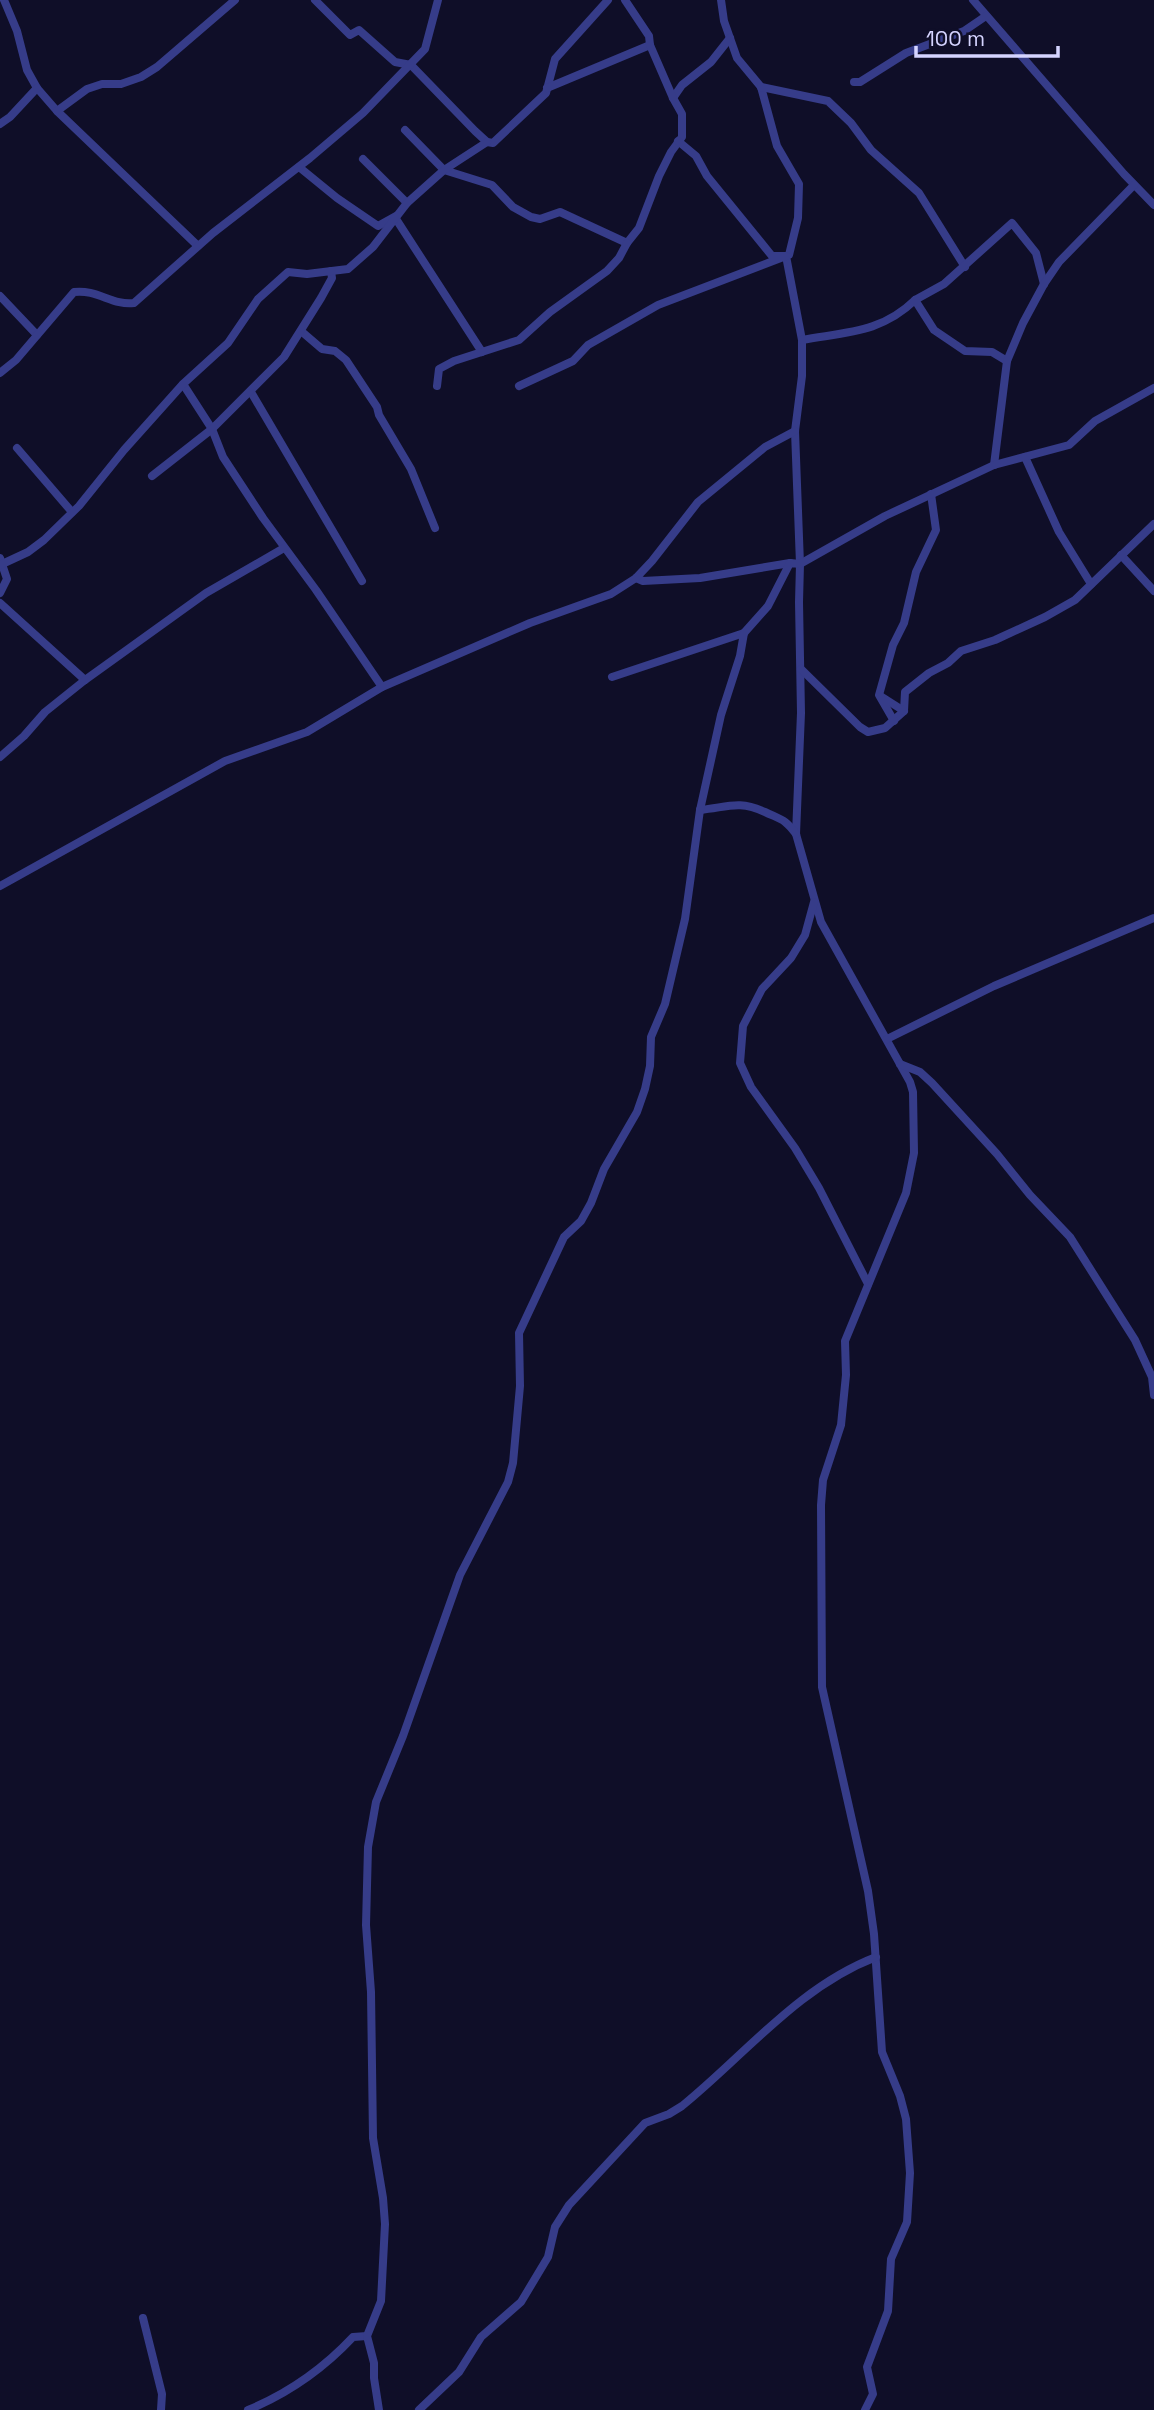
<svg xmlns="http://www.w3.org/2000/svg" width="1154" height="2410" viewBox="0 0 1154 2410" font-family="'Space Grotesk',sans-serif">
<rect width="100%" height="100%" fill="#0f0e28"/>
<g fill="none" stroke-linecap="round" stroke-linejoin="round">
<g stroke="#363c89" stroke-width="8">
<polyline points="4,0 17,31 27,70 37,88 57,111 198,246"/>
<polyline points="315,0 350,35 359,30 395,62 411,65 475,131 487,142 493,143 546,93 555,59 608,0"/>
<polyline points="721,0 724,21 737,58 761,87 777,146 799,184 798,218 789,255 786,256 802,340 802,376 795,431 800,564 799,602 801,713 796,834 821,922 910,1082 913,1092 914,1153 906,1193 845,1341 846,1375 841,1425 823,1480 821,1505 822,1687 868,1891 874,1934 882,2052 900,2096 906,2119 910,2173 907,2222 891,2259 888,2311 867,2367 873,2394 865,2410"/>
<polyline points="973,0 1124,174 1154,205"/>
<polyline points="854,82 860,82 906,53 964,31 986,16"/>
<polyline points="761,87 828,101 851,123 871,150 919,193 965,267"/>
<polyline points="547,88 650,45"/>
<polyline points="673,98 682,85 711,62 730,38"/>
<polyline points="57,111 87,89 102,84 121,84 141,77 157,67 235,0"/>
<polyline points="0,124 10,117 37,88"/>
<polyline points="405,130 444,170 492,185 513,207 531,217 540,219 560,212 627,243 639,228 659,176 671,152 682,137 682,114 673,98 650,45 649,36 625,0"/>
<polyline points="363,159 407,203"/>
<polyline points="299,167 337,198 378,226 396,216"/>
<polyline points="396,219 482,352"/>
<polyline points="0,296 37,335"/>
<polyline points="915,300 944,284 1012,223 1036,253 1044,284"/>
<polyline points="301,331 322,349 335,351 346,360 377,407 379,415 411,469 435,528"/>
<path d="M 802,340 C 846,332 881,333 915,300 L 934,330 L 965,351 L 992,352 L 1007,361"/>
<path d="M 0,373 L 16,360 L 74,292 C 97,289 113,306 134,303 L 213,233 L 310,158 L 363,113 L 425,49 L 438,0"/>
<polyline points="183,384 212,429 223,457 263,518 316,590 382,687"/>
<polyline points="437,386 439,369 454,361 519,340 550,312 607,271 619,258 627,243"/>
<polyline points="519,386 573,361 588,345 658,305 786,256 772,256 707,176 696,156 678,141"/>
<polyline points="251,392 362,581"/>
<polyline points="17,448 72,512"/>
<polyline points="1025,457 1059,532 1091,584"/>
<polyline points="994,465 1007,361 1023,323 1044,284 1059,262 1134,185"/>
<polyline points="152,476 212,429 284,357 321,298 332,278 331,271"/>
<polyline points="1121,555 1154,591"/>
<polyline points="0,558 7,579 0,593"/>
<polyline points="0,565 28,552 44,540 79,506 124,450 183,384 228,343 258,299 288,272 307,274 348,269 373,247 407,203 444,170 487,142"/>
<polyline points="636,578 643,581 700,578 790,563"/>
<polyline points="0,603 85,680"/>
<polyline points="801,669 860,727 868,732 885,728 904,711 905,692 929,673 948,663 961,651 995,640 1045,617 1075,600 1154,524"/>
<polyline points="612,677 744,633"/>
<polyline points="882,697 904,711"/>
<polyline points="894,721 879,695 893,645 904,623 916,572 936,530 931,494"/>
<polyline points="0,757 24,736 45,712 85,680 206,593 284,548"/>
<path d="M 700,810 C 729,807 738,800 765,812 C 782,820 785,819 796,834"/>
<polyline points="0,886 225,761 307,732 382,687 530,623 611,594 636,578 652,561 698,502 765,447 795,431"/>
<polyline points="814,902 805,935 791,958 762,989 743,1026 740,1063 751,1087 795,1148 819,1188 868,1284"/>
<polyline points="887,1039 994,986 1154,918"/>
<polyline points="900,1064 920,1072 932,1083 997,1154 1030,1195 1070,1237 1135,1340 1152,1377 1154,1395"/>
<polyline points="143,2318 162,2394 161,2410"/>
<path d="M 248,2410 C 289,2393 324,2368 353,2337 L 367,2336"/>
<polyline points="379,2410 374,2378 374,2363 367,2336 381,2301 385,2224 383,2198 373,2138 371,1992 366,1925 368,1847 376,1802 403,1736 460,1575 508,1482 513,1463 520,1386 519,1333 564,1237 581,1221 591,1203 604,1169 637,1112 645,1089 650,1066 651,1037 665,1004 685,919 700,810 721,715 740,656 744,633 768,606 790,563 800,564 885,516 994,465 1069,445 1095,421 1154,388"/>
<path d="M 419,2410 L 459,2372 L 481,2337 L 521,2302 L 548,2257 L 555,2227 L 569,2205 L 645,2123 L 669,2114 L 682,2106 C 745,2055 798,1987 876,1957"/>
</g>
</g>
<path d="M916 46v10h142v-10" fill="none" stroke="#d5d4ff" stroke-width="3.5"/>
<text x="926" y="46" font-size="21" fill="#d5d4ff" stroke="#0f0e28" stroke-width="5" paint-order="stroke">100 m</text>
</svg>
